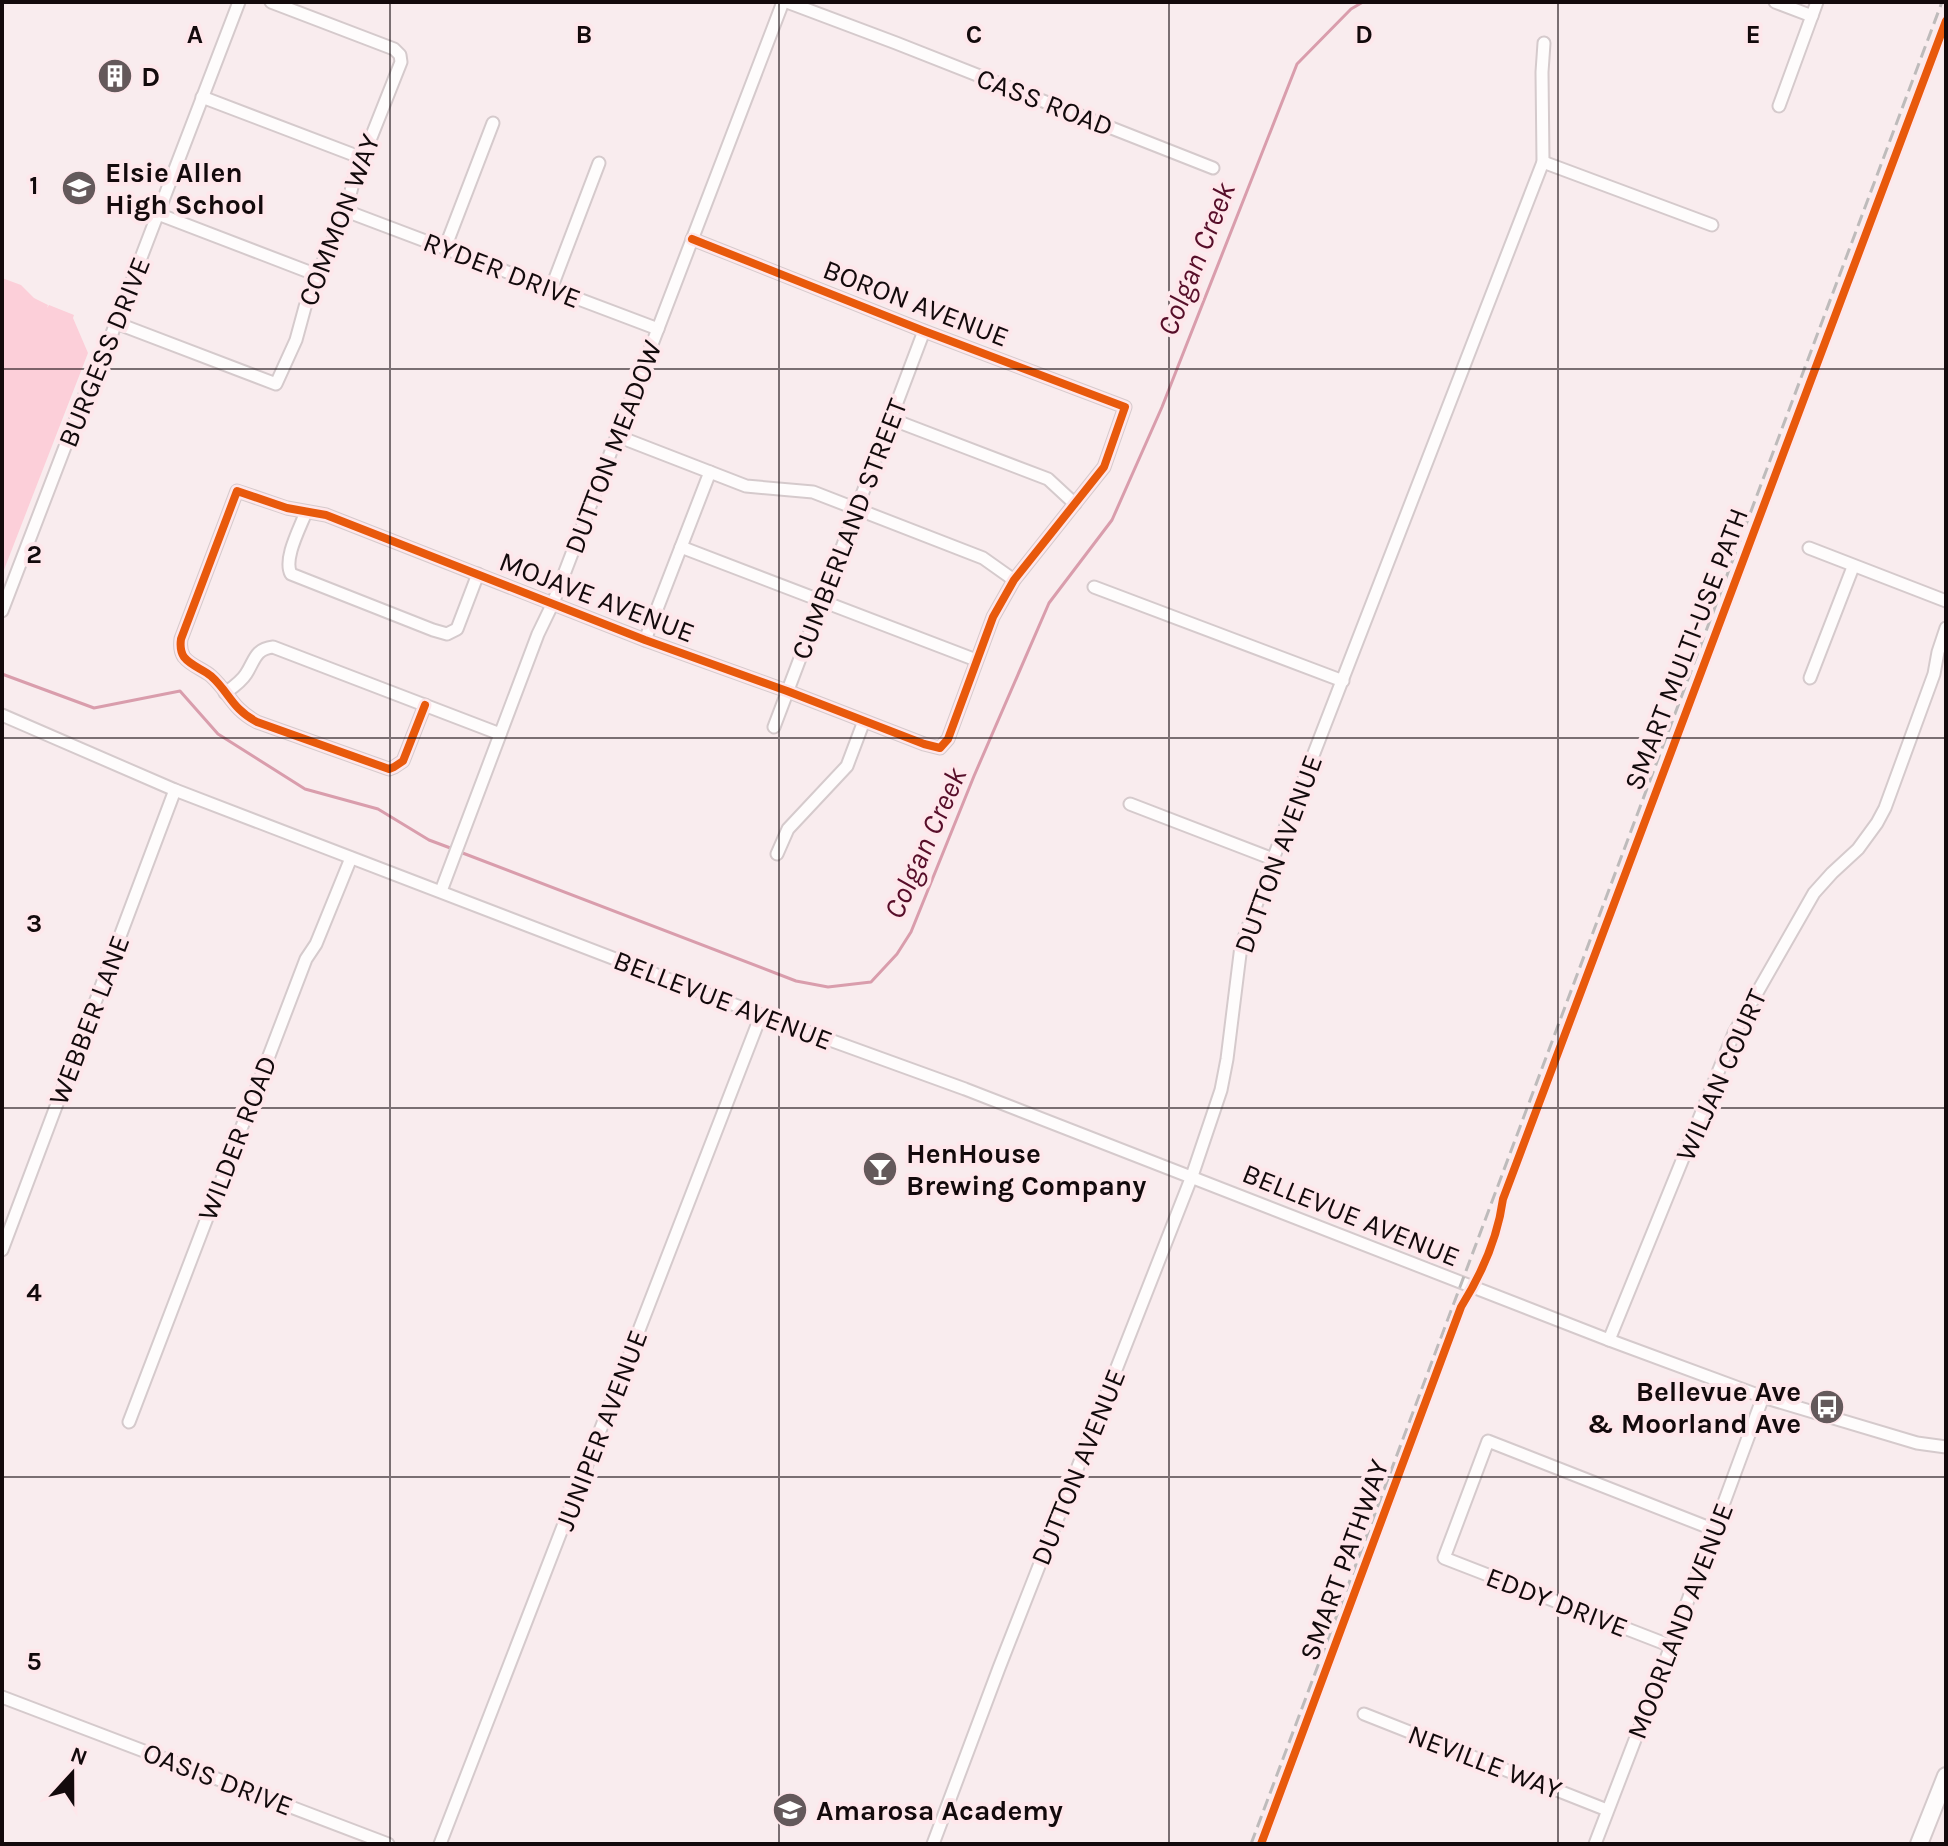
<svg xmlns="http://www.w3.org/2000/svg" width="1948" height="1846" viewBox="0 0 1948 1846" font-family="Karla,sans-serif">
<rect width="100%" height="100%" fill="#f9ecee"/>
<polygon fill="#fccfd9" points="2,278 21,285 34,298 48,305 47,308 49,305 74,315 73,318 88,353 2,575"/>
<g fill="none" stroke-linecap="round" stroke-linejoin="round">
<g stroke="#d99dac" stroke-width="3">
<polyline points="2,674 94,708 180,691 218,734 305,789 378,809 429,840 453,849"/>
<polyline points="460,852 796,981 828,987 871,982 897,954 911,932 974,776 1049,603 1112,520 1162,407 1297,64 1351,9 1363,2"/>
</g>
<g stroke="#d5cacc" stroke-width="15">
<g id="minor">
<polyline points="787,2 896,43 1213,168"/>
<polyline points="1775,2 1812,16"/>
<polyline points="202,97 362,158"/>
<polyline points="1779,106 1817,2"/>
<polyline points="1543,162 1712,225"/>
<polyline points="346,211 658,329"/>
<polyline points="158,214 317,275"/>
<polyline points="445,248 493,123"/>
<polyline points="551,289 599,163"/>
<polyline points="116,323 276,384 296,340 305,307 317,275 346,211 353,183 401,62 400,55 394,49 271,2"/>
<polyline points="891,419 1048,479 1075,504"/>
<polyline points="617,436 746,486 813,492 983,558 1014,580"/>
<path d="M 306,512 C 300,528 283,559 291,574 L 433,630 L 447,634 L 457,629 L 478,574"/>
<polyline points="681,547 976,660"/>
<polyline points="1809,548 1946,601"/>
<polyline points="1094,587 1343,681"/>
<polyline points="2,611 91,379 97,372 116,323 239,2"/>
<polyline points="645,640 710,472"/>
<polyline points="1810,678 1853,567"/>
<path d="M 225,693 C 232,688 241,682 246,674 C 255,660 255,649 273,647 L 500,734"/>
<path d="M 425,705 L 403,761 L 394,767 L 389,769 L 257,722 C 231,708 230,693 211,676 C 203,669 191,666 184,657 C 180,651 180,646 181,639 L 237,491 L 287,508 L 326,515 L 645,640 L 787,691 L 924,744 L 940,748 L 948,739 L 993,617 L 1014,580 L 1104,467 L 1125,407 L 924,331 L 692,239"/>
<polyline points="2,715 175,790 761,1015 965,1089 1609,1340 1763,1397 1917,1443 1946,1447"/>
<polyline points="774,727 924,331"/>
<polyline points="1130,804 1273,859"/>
<polyline points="777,854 788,829 847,766 864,721"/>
<polyline points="441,891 538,634 553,603 783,2"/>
<polyline points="2,1250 175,790"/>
<polyline points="1609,1340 1734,1033 1814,893 1832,873 1858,849 1877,823 1885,808 1934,674 1938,652 1946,628"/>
<polyline points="129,1422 306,959 316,944 351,858"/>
<polyline points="1671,1646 1444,1558 1488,1441 1715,1530"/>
<polyline points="2,1697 388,1844"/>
<polyline points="1364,1714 1607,1810"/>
<polyline points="440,1844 761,1015"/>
<polyline points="933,1844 999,1668 1192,1176 1221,1090 1227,1059 1241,946 1273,859 1543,162 1542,72 1544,43"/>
<polyline points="1595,1844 1671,1646 1763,1397"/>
</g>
</g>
<g stroke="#d5cacc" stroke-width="20">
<polyline id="highway" points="1919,1844 1946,1776"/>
</g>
<use href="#minor" stroke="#fefcfc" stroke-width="11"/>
<use href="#highway" stroke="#fefcfc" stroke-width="16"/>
<polyline stroke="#bebbbb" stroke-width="3" stroke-dasharray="12 6" stroke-linecap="butt" points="1251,1844 1942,2"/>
<g stroke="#fee7eb" stroke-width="13">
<g id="cycleway">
<path d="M 425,705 L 403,761 L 394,767 L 389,769 L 257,722 C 231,708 230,693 211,676 C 203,669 191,666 184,657 C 180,651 180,646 181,639 L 237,491 L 287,508 L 326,515 L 645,640 L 787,691 L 924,744 L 940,748 L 948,739 L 993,617 L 1014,580 L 1104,467 L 1125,407 L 924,331 L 692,239"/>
<path d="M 1261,1844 L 1461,1307 C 1481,1275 1498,1236 1503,1199 L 1946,21"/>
</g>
</g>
<use href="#cycleway" stroke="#e8590c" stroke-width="8"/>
</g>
<path fill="none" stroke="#130a0c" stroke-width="2" stroke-opacity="0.55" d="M 390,2 L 390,1844M 779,2 L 779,1844M 1169,2 L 1169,1844M 1558,2 L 1558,1844M 2,369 L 1946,369M 2,738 L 1946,738M 2,1108 L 1946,1108M 2,1477 L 1946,1477"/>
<defs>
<g id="building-disc" transform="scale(1.8)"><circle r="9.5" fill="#64595b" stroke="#fee7eb"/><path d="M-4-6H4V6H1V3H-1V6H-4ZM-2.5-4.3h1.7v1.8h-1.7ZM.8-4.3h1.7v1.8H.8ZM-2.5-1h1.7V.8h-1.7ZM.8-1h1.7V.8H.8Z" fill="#fff"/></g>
<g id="school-disc" transform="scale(1.8)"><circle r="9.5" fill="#64595b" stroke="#fee7eb"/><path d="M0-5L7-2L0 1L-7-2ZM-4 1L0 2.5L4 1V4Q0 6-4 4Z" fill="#fff"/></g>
<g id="bar-disc" transform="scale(1.8)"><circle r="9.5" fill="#64595b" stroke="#fee7eb"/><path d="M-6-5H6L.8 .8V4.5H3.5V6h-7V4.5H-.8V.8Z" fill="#fff"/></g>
<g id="bus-disc" transform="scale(1.8)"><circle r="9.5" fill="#64595b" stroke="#fee7eb"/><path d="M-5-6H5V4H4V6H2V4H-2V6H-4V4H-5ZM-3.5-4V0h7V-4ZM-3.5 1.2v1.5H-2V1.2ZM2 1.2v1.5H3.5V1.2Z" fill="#fff"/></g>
</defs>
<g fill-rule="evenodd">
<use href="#building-disc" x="115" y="76"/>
<use href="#school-disc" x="79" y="188"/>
<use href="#bar-disc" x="880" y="1169"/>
<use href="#bus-disc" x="1827" y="1407"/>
<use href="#school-disc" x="790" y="1810"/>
</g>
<g text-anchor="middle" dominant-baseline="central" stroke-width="8" stroke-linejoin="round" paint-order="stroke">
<g font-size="28" font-weight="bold" fill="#130a0c" stroke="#fee7eb" text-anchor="start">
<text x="141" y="76">D</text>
<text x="105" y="172">Elsie Allen<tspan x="105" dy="32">High School</tspan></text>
<text x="906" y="1153">HenHouse<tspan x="906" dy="32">Brewing Company</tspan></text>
<text x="1801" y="1391" text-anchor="end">Bellevue Ave<tspan x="1801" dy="32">&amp; Moorland Ave</tspan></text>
<text x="816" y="1810">Amarosa Academy</text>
</g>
<g font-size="28" fill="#130a0c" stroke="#fee7eb">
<text transform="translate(1045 102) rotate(21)">CASS ROAD</text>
<text transform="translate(339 220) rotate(-69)">COMMON WAY</text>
<text transform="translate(502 270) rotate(21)">RYDER DRIVE</text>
<text transform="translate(916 303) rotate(21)">BORON AVENUE</text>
<text transform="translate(104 352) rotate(-68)">BURGESS DRIVE</text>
<text transform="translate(613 447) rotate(-69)">DUTTON MEADOW</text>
<text transform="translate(849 529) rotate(-69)">CUMBERLAND STREET</text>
<text transform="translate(597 597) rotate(21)">MOJAVE AVENUE</text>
<text transform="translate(1686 649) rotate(-69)">SMART MULTI-USE PATH</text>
<text transform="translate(1278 854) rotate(-70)">DUTTON AVENUE</text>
<text transform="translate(723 1000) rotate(21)">BELLEVUE AVENUE</text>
<text transform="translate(89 1020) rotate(-69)">WEBBER LANE</text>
<text transform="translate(1721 1075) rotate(-66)">WILJAN COURT</text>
<text transform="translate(237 1138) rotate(-69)">WILDER ROAD</text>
<text transform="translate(1351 1215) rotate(22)">BELLEVUE AVENUE</text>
<text transform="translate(601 1430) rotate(-69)">JUNIPER AVENUE</text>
<text transform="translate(1078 1467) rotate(-68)">DUTTON AVENUE</text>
<text transform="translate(1344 1560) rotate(-70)">SMART PATHWAY</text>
<text transform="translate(1557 1602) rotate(21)">EDDY DRIVE</text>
<text transform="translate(1680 1621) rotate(-69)">MOORLAND AVENUE</text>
<text transform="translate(1485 1762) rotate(21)">NEVILLE WAY</text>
<text transform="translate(218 1779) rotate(21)">OASIS DRIVE</text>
</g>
<g font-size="30" font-style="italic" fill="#570e29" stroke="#fee7eb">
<text transform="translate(1196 259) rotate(-68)">Colgan Creek</text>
<text transform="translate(925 843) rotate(-66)">Colgan Creek</text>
</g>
</g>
<g font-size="26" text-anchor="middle" font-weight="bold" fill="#130a0c" stroke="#fee7eb" stroke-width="8" stroke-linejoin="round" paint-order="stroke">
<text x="195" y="43">A</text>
<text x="584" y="43">B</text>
<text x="974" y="43">C</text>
<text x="1364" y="43">D</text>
<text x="1753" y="43">E</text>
<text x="34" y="194">1</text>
<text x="34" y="563">2</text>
<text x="34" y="932">3</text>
<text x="34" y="1301">4</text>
<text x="34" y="1670">5</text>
</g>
<rect width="1948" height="1846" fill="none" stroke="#130a0c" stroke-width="8"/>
<g transform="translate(72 1774) rotate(21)" stroke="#fee7eb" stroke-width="6" paint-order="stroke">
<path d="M0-6L14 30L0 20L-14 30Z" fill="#130a0c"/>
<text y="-12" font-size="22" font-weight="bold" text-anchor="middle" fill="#130a0c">N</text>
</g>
</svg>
